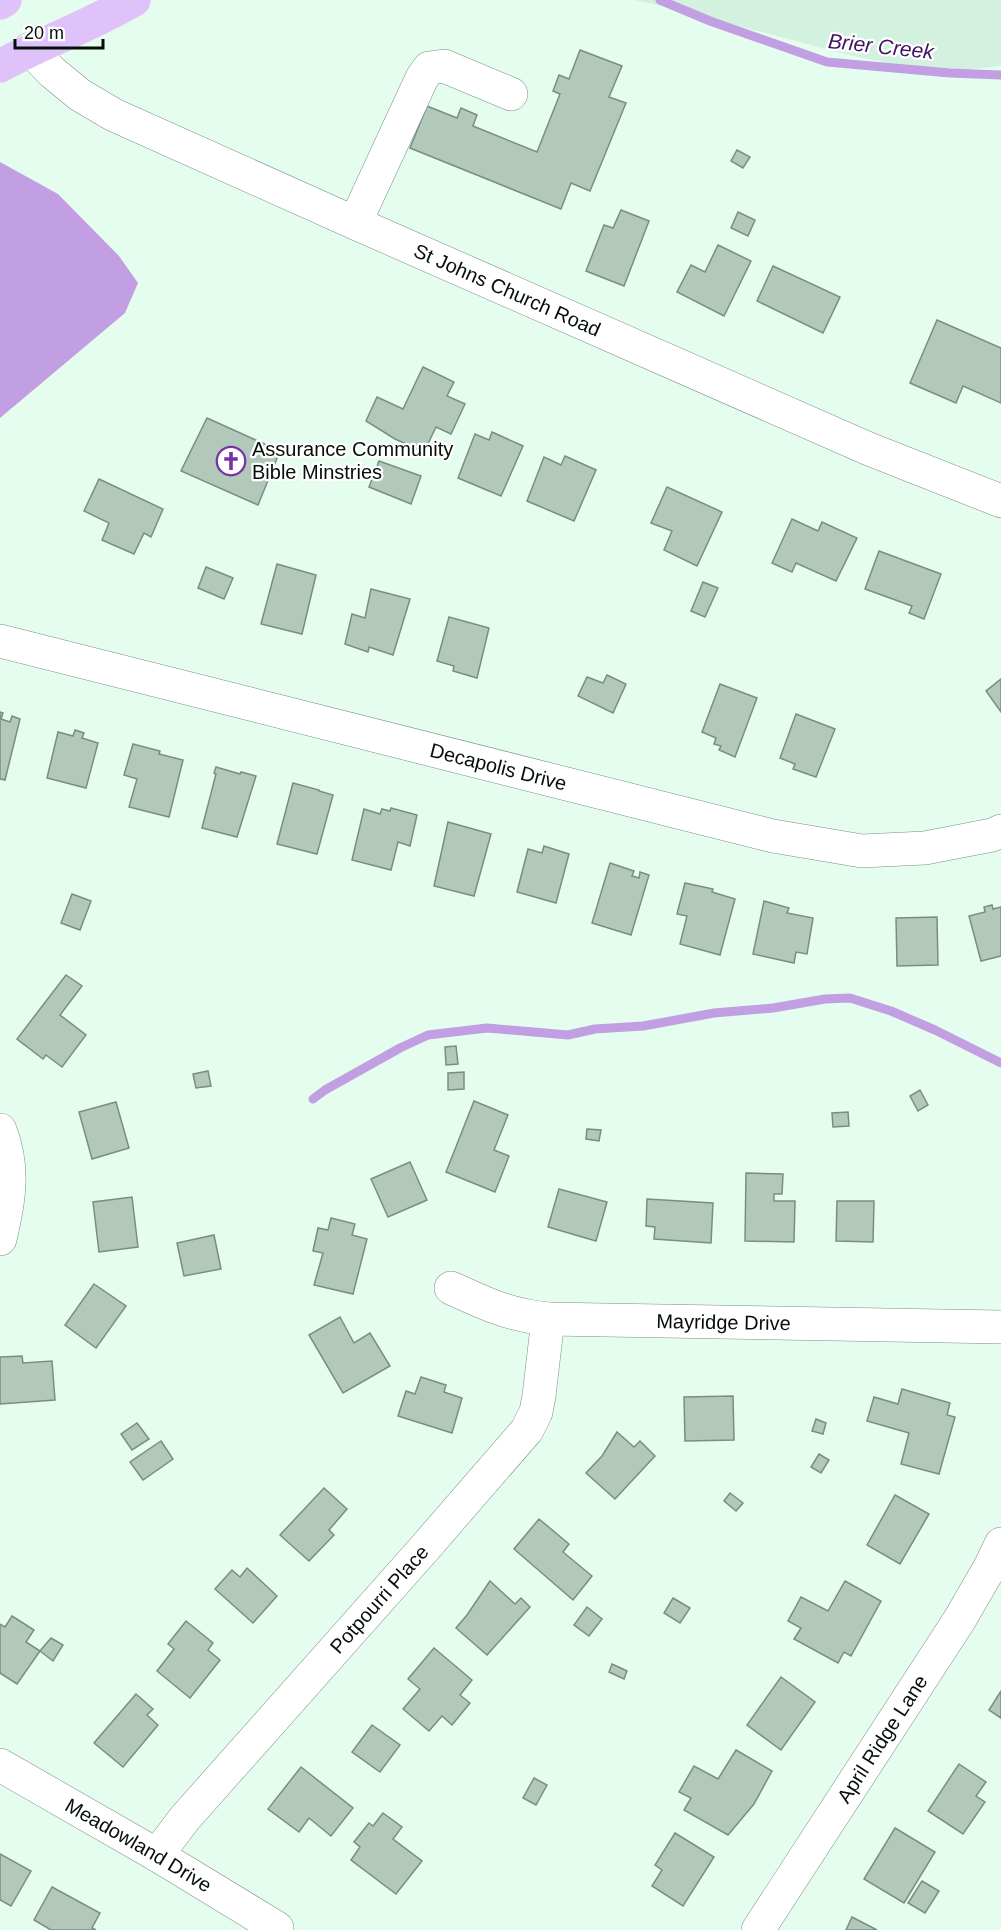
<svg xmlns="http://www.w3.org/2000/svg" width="1001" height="1930" viewBox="0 0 1001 1930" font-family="Arial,sans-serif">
<rect width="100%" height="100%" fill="#e5fdee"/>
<polygon fill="#d3f1df" points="635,0 1001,0 1001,66 939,72 853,56 687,12"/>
<polygon fill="#c29fe3" points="0,162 58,194 119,256 138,283 125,313 0,418"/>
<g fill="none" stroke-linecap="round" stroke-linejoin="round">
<g stroke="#c29fe3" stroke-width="9">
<polyline points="660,0 710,21 827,62 950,73 1001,75"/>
<polyline points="313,1099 325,1090 400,1048 428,1035 487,1028 568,1035 595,1029 643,1026 714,1013 773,1008 825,999 850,998 891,1011 935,1030 1001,1063"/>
</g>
</g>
<g fill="#b2c8ba" stroke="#798e81" stroke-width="1.5">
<polygon points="580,50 622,66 609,97 626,103 590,191 571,183 561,209 410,148 427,106 457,118 461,108 477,115 473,126 537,152 560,94 553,91 559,75 569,79"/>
<polygon points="737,150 750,157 743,168 731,161"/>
<polygon points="621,210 649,221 624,286 586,271 604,225 613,228"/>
<polygon points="738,212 755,220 748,236 731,228"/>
<polygon points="718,245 751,261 724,316 677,292 691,265 705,272"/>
<polygon points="773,266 840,297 823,333 757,301"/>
<polygon points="937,320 1001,348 1001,403 963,386 956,403 910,383"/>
<polygon points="423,367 454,382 447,396 465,404 451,434 436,427 424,452 395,439 366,421 377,397 403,409"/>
<polygon points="207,418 280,451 258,505 181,471"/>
<polygon points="492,432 523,446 501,496 458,478 475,434 489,440"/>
<polygon points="565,456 596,470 574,521 527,501 544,457 561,465"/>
<polygon points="379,461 421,476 411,504 369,487"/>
<polygon points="99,479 163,509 151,537 144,533 134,554 102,540 109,523 84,511"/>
<polygon points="667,487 722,512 697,566 664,550 672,531 651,523"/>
<polygon points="792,519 818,531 822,522 857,538 836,581 796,563 792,572 772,563"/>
<polygon points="879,551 941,574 924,619 909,613 912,606 865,589"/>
<polygon points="277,564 316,575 302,634 261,624"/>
<polygon points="206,567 233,578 224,599 198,588"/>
<polygon points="703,582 718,588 705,617 691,611"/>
<polygon points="371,589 410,599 393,655 369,647 368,652 345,644 352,614 365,618"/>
<polygon points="449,617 489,628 477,678 453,671 454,666 437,661"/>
<polygon points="607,675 626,684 613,713 578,696 587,677 603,683"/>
<polygon points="1001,679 1001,712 986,691"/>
<polygon points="720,684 757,698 735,757 719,750 721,746 714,744 716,738 702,732"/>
<polygon points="0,712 3,713 1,719 10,722 12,716 20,719 5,780 0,779"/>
<polygon points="796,714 835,729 816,777 793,769 795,764 780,758"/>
<polygon points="75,730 84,733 82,738 98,743 86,788 47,778 58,732 73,736"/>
<polygon points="133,744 160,751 159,754 183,760 169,817 129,807 137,779 124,775"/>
<polygon points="216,767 240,774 241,772 256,776 237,837 202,828 216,774 214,773"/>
<polygon points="293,783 319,790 319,791 333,795 317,854 277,844"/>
<polygon points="391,808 417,815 410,846 398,842 391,870 352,860 364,809 380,814 382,809 390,811"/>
<polygon points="448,822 491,834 474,896 434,886"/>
<polygon points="544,846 569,854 556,903 517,892 528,849 542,853"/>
<polygon points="610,863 634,871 632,876 639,878 640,872 649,875 631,935 592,923"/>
<polygon points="685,883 713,889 712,892 735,899 720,955 680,944 687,916 677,914"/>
<polygon points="72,894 91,901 80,930 61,923"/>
<polygon points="764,901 789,908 787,913 813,918 807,954 796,952 794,963 753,954"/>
<polygon points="992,905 993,909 1001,907 1001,956 981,961 969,916 985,912 984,907"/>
<polygon points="937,917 938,965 897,966 896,918"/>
<polygon points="66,975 82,986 60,1015 86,1035 62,1067 46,1055 43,1059 17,1039"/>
<polygon points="456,1046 458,1064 446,1065 445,1047"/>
<polygon points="208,1071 211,1086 196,1088 193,1074"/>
<polygon points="464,1072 464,1089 448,1090 448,1073"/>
<polygon points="920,1090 928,1105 918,1111 910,1096"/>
<polygon points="474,1101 508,1115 494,1150 509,1156 495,1192 446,1172"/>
<polygon points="116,1102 129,1148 92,1159 79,1112"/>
<polygon points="848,1112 849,1126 833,1127 832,1113"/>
<polygon points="587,1129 601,1130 599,1141 586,1139"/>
<polygon points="410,1162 427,1200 388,1217 371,1179"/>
<polygon points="746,1173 783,1174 782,1194 774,1194 774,1201 795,1201 794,1242 745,1241"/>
<polygon points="559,1189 607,1202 596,1241 548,1227"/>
<polygon points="132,1197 138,1247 99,1252 93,1202"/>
<polygon points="647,1199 713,1203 711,1243 654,1239 655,1227 646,1226"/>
<polygon points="837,1201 874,1201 873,1242 836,1241"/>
<polygon points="331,1218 355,1224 352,1235 367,1239 353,1294 314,1285 323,1253 313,1251 318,1228 328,1230"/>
<polygon points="214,1235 221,1269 184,1276 177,1243"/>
<polygon points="94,1284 126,1306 96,1348 65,1325"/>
<polygon points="340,1317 354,1343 370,1333 390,1366 343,1393 309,1335"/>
<polygon points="22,1356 23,1363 52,1361 55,1400 0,1404 0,1357"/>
<polygon points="421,1377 446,1385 444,1392 462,1398 452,1433 398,1416 406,1391 415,1394"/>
<polygon points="902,1389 950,1403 947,1415 955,1417 939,1474 901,1464 909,1433 867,1421 874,1397 898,1404"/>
<polygon points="733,1396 734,1440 685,1441 684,1397"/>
<polygon points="816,1419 826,1423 823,1434 812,1431"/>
<polygon points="137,1423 149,1439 132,1450 121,1434"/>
<polygon points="617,1432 634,1447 640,1441 655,1456 615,1499 586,1473 602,1456"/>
<polygon points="161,1441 173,1459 143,1480 130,1462"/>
<polygon points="819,1454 829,1460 821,1473 811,1467"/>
<polygon points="324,1488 347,1509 329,1530 334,1535 309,1561 280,1535"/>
<polygon points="730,1493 743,1503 736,1511 724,1501"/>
<polygon points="895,1495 929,1514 900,1564 867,1545"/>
<polygon points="539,1519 569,1544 563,1552 592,1576 573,1600 514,1549"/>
<polygon points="247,1568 277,1596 253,1623 215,1589 232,1570 240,1577"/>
<polygon points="490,1581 515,1604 521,1598 530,1607 487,1655 456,1628 467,1615"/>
<polygon points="845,1581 881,1601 851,1656 844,1652 838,1663 794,1639 801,1628 788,1621 801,1597 828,1611"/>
<polygon points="673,1598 690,1608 680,1623 664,1613"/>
<polygon points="587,1607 602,1619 589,1636 574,1625"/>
<polygon points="12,1616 34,1630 26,1642 40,1651 17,1684 0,1673 0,1624 5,1627"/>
<polygon points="186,1621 213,1643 208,1650 220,1660 190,1698 157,1671 174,1649 168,1644"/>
<polygon points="51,1638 63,1645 53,1661 40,1651"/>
<polygon points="434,1648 472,1680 460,1695 470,1703 452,1725 442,1716 429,1731 403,1709 420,1689 408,1679"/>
<polygon points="612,1664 627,1671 624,1679 609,1672"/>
<polygon points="781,1677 815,1702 781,1750 747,1725"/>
<polygon points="1001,1691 1001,1718 989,1710"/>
<polygon points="136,1694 153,1709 147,1715 158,1725 123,1767 94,1743"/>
<polygon points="372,1725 400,1745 380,1772 352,1752"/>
<polygon points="736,1750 772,1771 754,1804 728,1835 684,1810 691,1798 679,1792 694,1766 718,1779"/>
<polygon points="959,1764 986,1782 976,1796 985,1802 963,1834 928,1811"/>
<polygon points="301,1767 353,1808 331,1836 309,1818 299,1832 268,1809"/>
<polygon points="534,1778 547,1785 536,1805 523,1798"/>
<polygon points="383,1813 402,1827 393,1839 422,1861 396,1894 351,1860 360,1847 354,1842 369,1823 373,1826"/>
<polygon points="895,1828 935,1852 904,1903 864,1879"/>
<polygon points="675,1833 714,1857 683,1906 652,1886 662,1870 655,1865"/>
<polygon points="0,1854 31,1871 11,1906 0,1900"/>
<polygon points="922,1881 939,1891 925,1913 908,1903"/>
<polygon points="52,1887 100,1913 92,1928 96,1930 51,1930 34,1920"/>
<polygon points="852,1917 877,1930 846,1930"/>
</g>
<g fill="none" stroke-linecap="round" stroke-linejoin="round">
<g stroke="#7a9082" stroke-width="34">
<g id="minor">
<path id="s1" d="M 30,49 L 52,72 L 80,95 L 114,115 L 355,223 L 869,449 L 1001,501"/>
<polyline points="355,223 422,78 429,68 444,66 511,94"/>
<path id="s2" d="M 0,641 L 773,836 L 862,851 L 925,848 L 992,835 L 1001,831"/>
<path d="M 0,1130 C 15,1168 9,1201 0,1239"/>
<path id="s3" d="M 451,1288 C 486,1304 508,1315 548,1319 L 1001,1327"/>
<path id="s4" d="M 0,1765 L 157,1855 L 277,1928"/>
<path id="s5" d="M 157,1855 L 185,1818 L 423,1550 L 527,1430 L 536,1412 L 539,1396 L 548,1319"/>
<path id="s6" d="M 758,1930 L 960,1619 L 990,1567 L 1001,1544"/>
</g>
</g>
<g stroke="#e6e7e6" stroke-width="34">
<g id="major">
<polyline points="0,3 5,0"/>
<path d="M 0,66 C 44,42 91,25 134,0"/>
</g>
</g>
<use href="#minor" stroke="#fff" stroke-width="33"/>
<use href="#major" stroke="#e0c2fa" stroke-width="33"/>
</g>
<defs>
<g id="church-ring" transform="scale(1.5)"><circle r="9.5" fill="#fff" stroke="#7632a6" stroke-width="1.5"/><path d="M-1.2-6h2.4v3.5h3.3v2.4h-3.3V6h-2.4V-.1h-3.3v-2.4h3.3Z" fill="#7632a6"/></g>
</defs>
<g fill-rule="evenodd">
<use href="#church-ring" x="231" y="461"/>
</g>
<g text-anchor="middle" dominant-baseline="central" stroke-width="4.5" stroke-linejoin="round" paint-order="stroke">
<g font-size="20" fill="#060e09" stroke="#fff">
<text stroke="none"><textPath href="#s1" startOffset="538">St Johns Church Road</textPath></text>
<text stroke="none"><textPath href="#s2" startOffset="514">Decapolis Drive</textPath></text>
<text stroke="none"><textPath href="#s3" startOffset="278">Mayridge Drive</textPath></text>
<text stroke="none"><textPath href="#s5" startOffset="339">Potpourri Place</textPath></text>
<text stroke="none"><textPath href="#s6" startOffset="228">April Ridge Lane</textPath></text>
<text stroke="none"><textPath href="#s4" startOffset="160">Meadowland Drive</textPath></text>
</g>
<g font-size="20" fill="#060e09" stroke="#fff" text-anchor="start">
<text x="252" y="449">Assurance Community<tspan x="252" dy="23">Bible Minstries</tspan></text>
</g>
<g font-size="21" font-style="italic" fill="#431262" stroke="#fff">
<text transform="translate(881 46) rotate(6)">Brier Creek</text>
</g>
</g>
<path d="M15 39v9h88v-9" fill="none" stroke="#060e09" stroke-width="3"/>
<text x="24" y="39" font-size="18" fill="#060e09" stroke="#ffffff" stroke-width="4.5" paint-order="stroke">20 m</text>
</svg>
